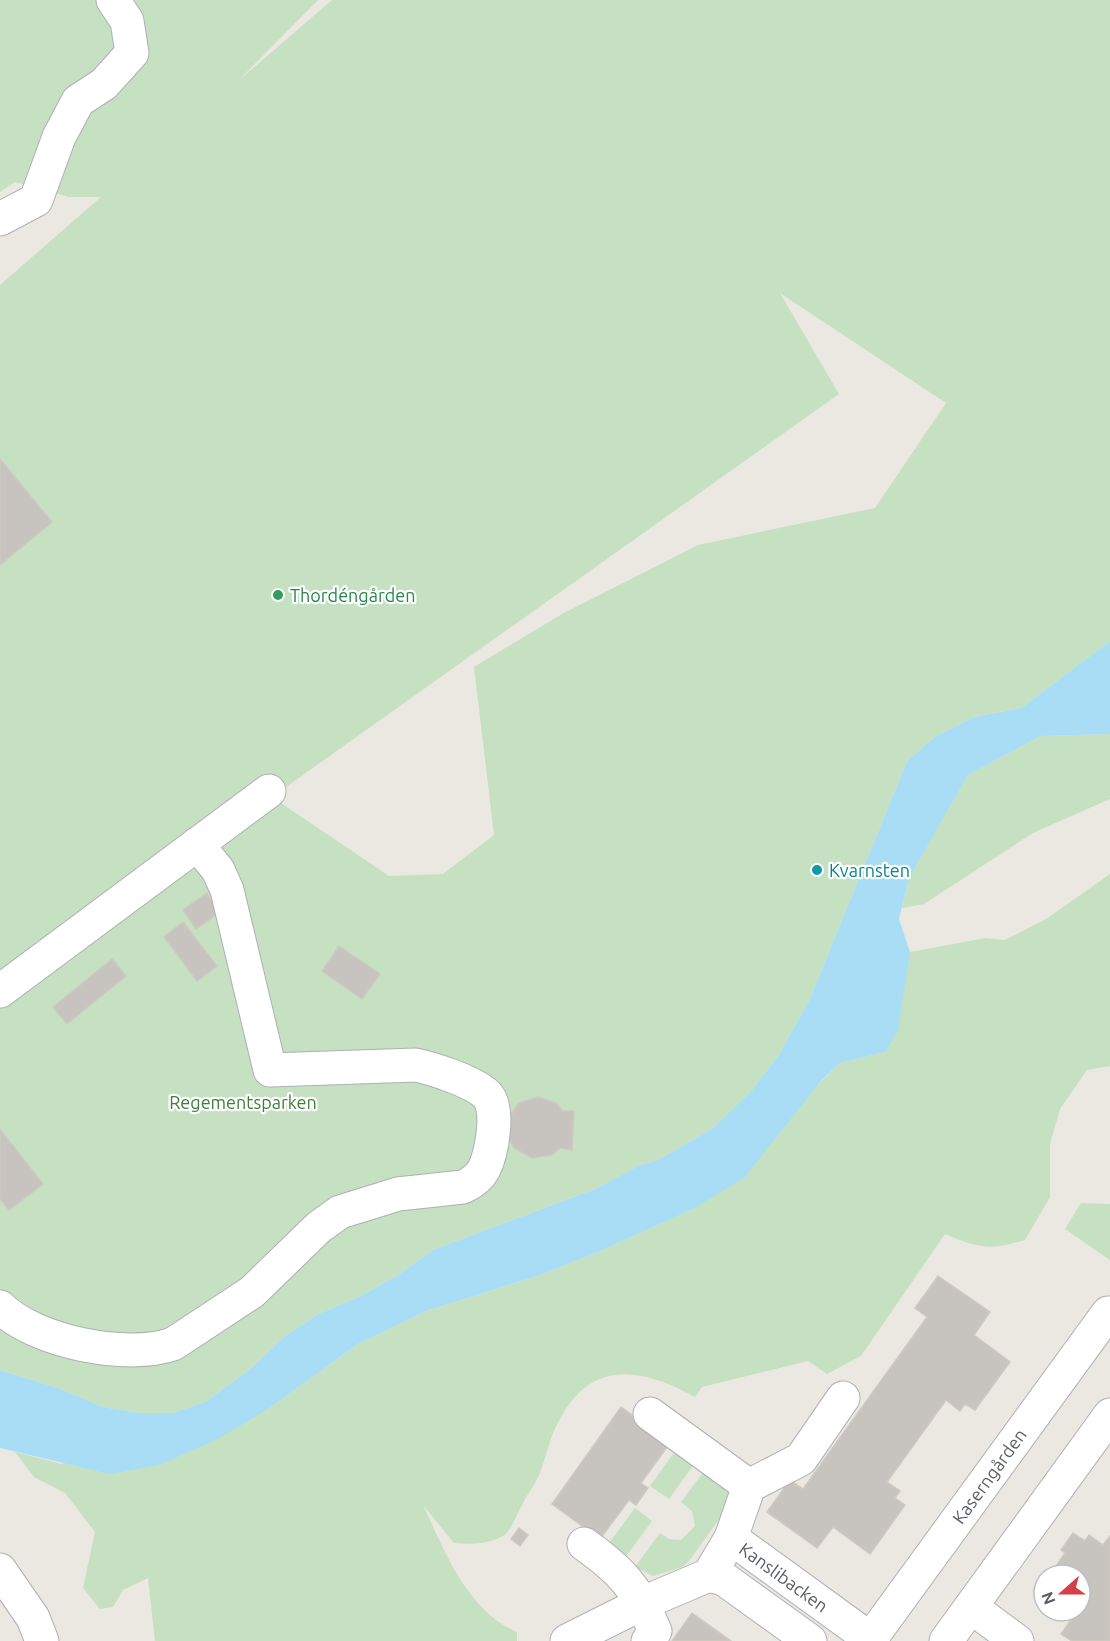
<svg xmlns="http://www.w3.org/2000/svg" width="1110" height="1641" viewBox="0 0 1110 1641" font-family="Ubuntu,sans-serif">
<rect width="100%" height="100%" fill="#ebe8e2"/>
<g fill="#c5e1c1" fill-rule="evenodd">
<path d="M 0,0 L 318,0 L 237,82 L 332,0 L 1110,0 L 1110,641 L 1021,708 L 974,717 L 936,736 L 907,761 L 809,1001 L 778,1056 L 752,1090 L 713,1128 L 658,1160 L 640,1165 L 595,1189 L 433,1250 L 398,1275 L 361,1296 L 318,1314 L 284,1337 L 248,1371 L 205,1402 L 173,1413 L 138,1413 L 103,1407 L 61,1389 L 0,1370 L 0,285 L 101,197 L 69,197 L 15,182 L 0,192 ZM 780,293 L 946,403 L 875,508 L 698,545 L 562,614 L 474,667 L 494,835 L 443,874 L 389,876 L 272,797 L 839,394 Z"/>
<polygon points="1110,734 1110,799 1033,833 924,904 902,908 909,877 968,775 1041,736"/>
<path d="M 1110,874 L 1110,1066 L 1087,1070 L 1060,1109 L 1050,1144 L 1050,1197 L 1025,1240 C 989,1251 979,1248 945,1234 L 861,1356 L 827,1374 L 808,1361 L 702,1387 L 695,1397 C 644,1369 594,1358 561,1417 C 550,1435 547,1454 540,1473 C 536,1484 527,1494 522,1505 C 517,1514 511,1531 503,1536 C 486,1545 472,1544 454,1543 L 423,1505 C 444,1550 468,1612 517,1632 L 517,1641 L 155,1641 L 148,1578 L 123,1590 L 113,1607 L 100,1609 L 83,1588 L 95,1532 L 65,1493 L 34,1477 L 15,1452 L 62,1464 L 268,1409 L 358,1344 L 426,1311 L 543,1274 L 598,1252 L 693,1209 L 840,1063 L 885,1052 L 904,982 L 910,952 L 986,938 L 1005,940 L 1046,919 Z"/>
<polygon points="1081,1203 1110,1204 1110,1260 1065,1229"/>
<polygon points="678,1447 697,1460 669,1499 650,1486"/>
<polygon points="707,1467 729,1486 728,1507 689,1561 682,1567 653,1576 635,1567 660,1533 669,1539 681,1540 695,1526 692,1511 681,1502"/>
<polygon points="635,1508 652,1521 624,1559 607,1546"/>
</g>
<polygon fill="#a9ddf5" points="1110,641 1110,734 1041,736 968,775 909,878 899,919 910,952 898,1031 885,1052 840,1063 821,1081 744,1178 693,1209 598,1252 543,1274 426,1311 358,1344 268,1409 216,1440 159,1465 110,1474 0,1448 0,1370 61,1389 103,1407 138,1413 173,1413 205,1402 248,1371 284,1337 318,1314 361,1296 398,1275 433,1250 595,1189 640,1165 658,1160 713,1128 752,1090 778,1056 809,1001 907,761 936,736 974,717 1021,708"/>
<g fill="#c7c3bf" stroke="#cfc9c1" stroke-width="1.5">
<polygon points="0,459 52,522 0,565"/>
<polygon points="207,893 220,912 196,929 183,910"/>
<polygon points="183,922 217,966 197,981 164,937"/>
<polygon points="339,946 380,974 362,999 322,971"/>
<polygon points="112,959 126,976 67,1024 53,1007"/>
<polygon points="538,1097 556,1103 563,1111 574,1111 572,1150 560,1148 552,1155 532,1158 514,1148 509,1139 508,1119 519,1103"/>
<polygon points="0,1129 43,1184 9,1210 0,1199"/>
<polygon points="938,1276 990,1312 974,1335 1010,1362 975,1410 965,1404 960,1411 946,1400 887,1482 900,1491 895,1498 905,1505 870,1554 833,1527 817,1548 767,1512 790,1480 803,1489 927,1317 915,1308"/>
<polygon points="621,1407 670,1443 641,1483 648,1488 636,1505 629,1500 600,1539 552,1504"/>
<polygon points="519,1528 528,1535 520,1546 511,1539"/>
<polygon points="1073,1533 1085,1541 1089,1535 1103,1545 1110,1536 1110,1641 1072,1641 1061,1634 1077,1611 1080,1611 1080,1575 1050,1575 1065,1553 1061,1550"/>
<polygon points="692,1613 731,1641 672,1641"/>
</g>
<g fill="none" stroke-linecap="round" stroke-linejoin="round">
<g stroke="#aeb0b3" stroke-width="35">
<g id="minor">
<polyline points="0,219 36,200 59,137 78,101 104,84 132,53 127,21 113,0"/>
<polyline points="0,991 269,791"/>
<path d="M 0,1307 C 35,1342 127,1360 173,1344 L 252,1292 L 319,1227 L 340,1212 L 398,1194 L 463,1187 C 472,1183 479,1178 484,1169 C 492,1153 501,1105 485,1093 C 471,1081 434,1069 416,1065 L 270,1070 L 227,890 L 218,870 L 197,844"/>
<polyline points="650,1414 749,1486"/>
<polyline points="731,1538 873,1641"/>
<path d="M 584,1544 C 622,1571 637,1588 655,1631 L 648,1641"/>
<polyline points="0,1570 33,1618 42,1641"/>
<polyline points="709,1575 724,1579 810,1641"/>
<polyline points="971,1607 1017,1641"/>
<polyline points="567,1641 643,1603 709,1575 731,1538 749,1486 801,1459 843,1398"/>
<polyline points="869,1641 1108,1313 1110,1315"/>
<polyline points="946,1641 1110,1415"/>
</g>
</g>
<use href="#minor" stroke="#fff" stroke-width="33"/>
</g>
<circle fill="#2e9e5b" stroke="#fff" stroke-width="2" cx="278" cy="595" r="6"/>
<circle fill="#0f9aa8" stroke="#fff" stroke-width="2" cx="817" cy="870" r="6"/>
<g text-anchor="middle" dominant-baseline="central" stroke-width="4.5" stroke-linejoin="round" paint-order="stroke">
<g font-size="18" fill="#27864d" stroke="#fff" text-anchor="start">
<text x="290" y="595">Thordéngården</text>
</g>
<g font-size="18" fill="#0d838f" stroke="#fff" text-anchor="start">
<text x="829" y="870">Kvarnsten</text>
</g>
<g font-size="18" fill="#427d3d" stroke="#fff">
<text x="243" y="1102">Regementsparken</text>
</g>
<g font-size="18" fill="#5a5e61" stroke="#fff">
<text transform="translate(989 1476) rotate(-54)">Kaserngården</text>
<text transform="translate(784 1577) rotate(36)">Kanslibacken</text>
</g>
</g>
<g transform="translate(1062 1593) rotate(249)"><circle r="28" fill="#ffffff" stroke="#bdbfc0" stroke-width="1.5"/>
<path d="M0-4.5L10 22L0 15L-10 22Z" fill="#d53f46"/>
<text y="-9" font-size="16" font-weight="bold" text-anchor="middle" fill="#5a5e61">N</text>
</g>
</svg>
